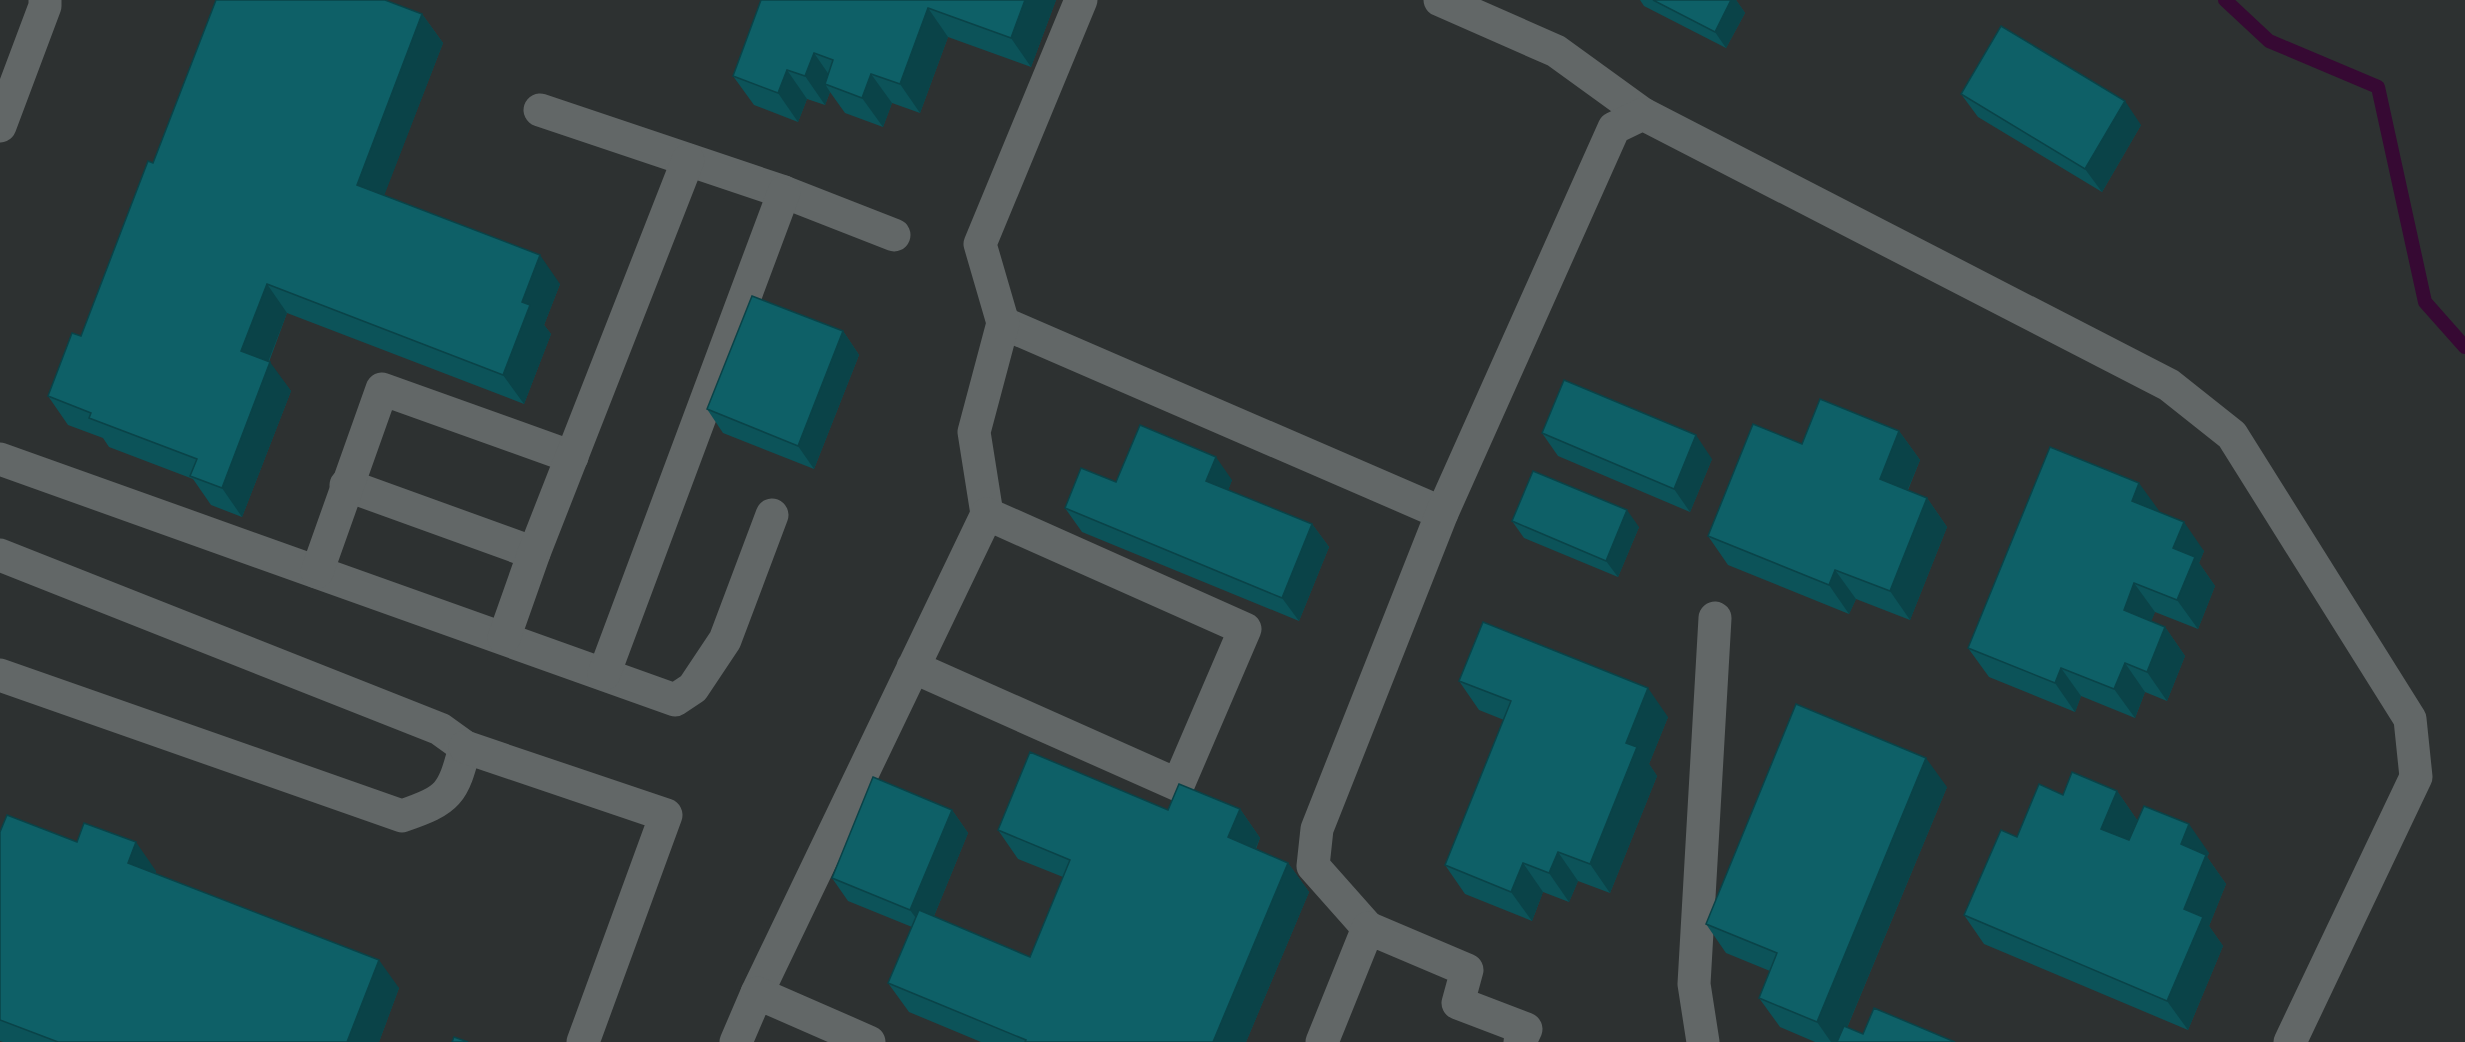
<svg xmlns="http://www.w3.org/2000/svg" width="2465" height="1042" viewBox="0 0 2465 1042" font-family="'Titillium Web',sans-serif">
<rect width="100%" height="100%" fill="#2d3131"/>
<g fill="none" stroke-linecap="round" stroke-linejoin="round">
<polyline stroke="#360933" stroke-width="14" points="2225,0 2269,41 2378,87 2425,302 2465,347"/>
<g stroke="#626767" stroke-width="33">
<polyline points="1440,0 1556,51 1643,114"/>
<polyline points="540,110 784,192 894,235"/>
<polyline points="0,126 45,6 45,0"/>
<polyline points="1003,323 1442,513"/>
<polyline points="0,459 675,700 693,688 725,640 772,515"/>
<polyline points="346,485 534,553"/>
<polyline points="987,514 974,432 1003,323 980,244 1081,0"/>
<path d="M 0,555 L 440,729 L 465,747 C 453,794 449,800 402,816 L 0,675"/>
<polyline points="317,572 382,389 572,457"/>
<polyline points="504,638 534,553 688,160"/>
<polyline points="604,674 784,192"/>
<polyline points="465,747 666,815 583,1042"/>
<polyline points="1368,928 1313,866 1317,829 1442,513 1614,128 1643,114 2169,385 2232,435 2410,719 2416,777 2290,1042"/>
<polyline points="757,993 987,514 1245,629 1178,785 913,667"/>
<polyline points="736,1042 757,993 869,1042"/>
<polyline points="1322,1042 1368,928 1467,970 1458,1003 1526,1029 1520,1042"/>
<polyline points="1703,1042 1694,984 1715,618"/>
</g>
</g>
<g fill="#0c5359">
<polygon points="761,0 1056,0 1031,67 948,37 920,113 892,103 883,127 845,113 830,92 825,105 807,99 798,122 754,105 733,76"/>
<polygon points="1640,0 1736,0 1745,13 1726,48 1644,6"/>
<polygon points="422,14 443,43 384,195 560,284 544,325 551,334 524,404 287,313 269,362 291,391 242,517 211,505 193,479 109,447 103,438 68,425 48,396 81,336 153,163"/>
<polygon points="1961,94 2141,125 2102,192 1978,117"/>
<polygon points="843,331 859,355 814,469 723,433 707,409"/>
<polygon points="1899,431 1920,460 1908,490 1927,498 1947,527 1910,620 1856,599 1849,614 1728,565 1708,536 1802,444"/>
<polygon points="1542,433 1712,459 1690,512 1558,456"/>
<polygon points="1232,480 1228,490 1312,524 1329,547 1299,621 1082,532 1065,508 1116,482"/>
<polygon points="2159,512 2204,551 2199,563 2215,586 2198,629 2155,612 2151,621 2165,627 2185,656 2167,701 2145,692 2135,718 2081,696 2075,712 1989,677 1968,648"/>
<polygon points="1512,521 1639,527 1618,577 1524,538"/>
<polygon points="1459,681 1668,717 1649,764 1657,776 1610,893 1578,881 1569,902 1543,892 1532,921 1465,894 1445,865 1504,720 1479,710"/>
<polygon points="1947,787 1847,1028 1863,1034 1955,1042 1815,1042 1780,1027 1759,998 1770,971 1726,953 1706,924"/>
<polygon points="2117,791 2137,820 2129,840 2209,853 2207,857 2226,884 2209,926 2223,946 2188,1030 1984,944 1964,915 2063,795"/>
<polygon points="1240,809 1260,838 1256,849 1288,863 1309,892 1246,1042 981,1042 909,1012 888,983 912,927 848,901 832,878 952,810 968,833 934,916 1030,957 1063,877 1018,859 998,830"/>
<polygon points="0,832 156,871 155,874 399,988 379,1042 3,1042 0,1041"/>
</g>
<g fill="#0a4348">
<polygon points="1025,0 1056,0 1031,67 1011,38"/>
<polygon points="1731,0 1736,0 1745,13 1726,48 1715,32"/>
<polygon points="928,8 948,37 920,113 900,84"/>
<polygon points="422,14 443,43 377,214 357,185"/>
<polygon points="814,53 834,82 825,84 830,92 825,105 805,76"/>
<polygon points="787,70 807,99 798,122 778,93"/>
<polygon points="871,74 892,103 883,127 862,98"/>
<polygon points="2125,101 2141,125 2102,192 2085,169"/>
<polygon points="540,255 560,284 544,325 551,334 524,404 503,375 522,302"/>
<polygon points="267,284 287,313 261,380 241,351"/>
<polygon points="843,331 859,355 814,469 798,446"/>
<polygon points="270,362 291,391 242,517 222,488"/>
<polygon points="1899,431 1920,460 1900,508 1880,479"/>
<polygon points="1696,435 1712,459 1690,512 1674,489"/>
<polygon points="1216,457 1232,480 1223,504 1206,481"/>
<polygon points="2139,483 2160,512 2153,530 2132,501"/>
<polygon points="1927,498 1947,527 1910,620 1890,591"/>
<polygon points="1627,510 1639,527 1618,577 1606,561"/>
<polygon points="2184,522 2204,551 2199,563 2215,586 2198,629 2177,600 2173,548"/>
<polygon points="1312,524 1329,547 1299,621 1282,598"/>
<polygon points="1835,570 1856,599 1849,614 1829,585"/>
<polygon points="2134,583 2155,612 2144,639 2124,610"/>
<polygon points="2165,627 2185,656 2167,701 2147,672"/>
<polygon points="2125,663 2145,692 2135,718 2114,689"/>
<polygon points="2061,668 2081,696 2075,712 2055,683"/>
<polygon points="1648,688 1668,717 1649,764 1657,776 1610,893 1590,864 1626,743"/>
<polygon points="1926,758 1947,787 1841,1042 1831,1042 1817,1022"/>
<polygon points="2117,791 2137,820 2121,858 2101,829"/>
<polygon points="1240,809 1260,838 1248,866 1228,837"/>
<polygon points="952,810 968,833 927,933 910,910"/>
<polygon points="2189,824 2209,853 2207,857 2226,884 2209,926 2223,946 2188,1030 2167,1001 2184,909 2181,844"/>
<polygon points="136,842 156,871 148,892 128,863"/>
<polygon points="1558,852 1578,881 1569,902 1549,873"/>
<polygon points="1288,863 1309,892 1246,1042 1213,1042"/>
<polygon points="1523,863 1543,892 1532,921 1511,892"/>
<polygon points="379,960 399,988 379,1042 347,1042"/>
</g>
<g fill="#0e6067" stroke="#0a4348" stroke-width="1.5">
<polygon points="216,0 385,0 422,14 357,185 540,255 522,302 530,305 503,375 267,284 241,351 270,362 222,488 190,476 197,459 89,418 91,413 48,396 72,333 81,336 148,161 153,163"/>
<polygon points="761,0 1025,0 1011,38 928,8 900,84 871,74 862,98 825,84 833,60 814,53 805,76 787,70 778,93 733,76"/>
<polygon points="1653,0 1731,0 1715,32"/>
<polygon points="2001,26 2125,101 2085,169 1961,94"/>
<polygon points="752,296 843,331 798,446 707,409"/>
<polygon points="1564,380 1696,435 1674,489 1542,433"/>
<polygon points="1820,399 1899,431 1880,479 1927,498 1890,591 1835,570 1829,585 1708,536 1753,424 1802,444"/>
<polygon points="1140,425 1216,457 1206,481 1312,524 1282,598 1065,508 1081,468 1116,482"/>
<polygon points="2050,447 2139,483 2132,501 2184,522 2173,548 2195,557 2177,600 2134,583 2124,610 2165,627 2147,672 2125,663 2114,689 2061,668 2055,683 1968,648"/>
<polygon points="1533,471 1627,510 1606,561 1512,521"/>
<polygon points="1483,622 1648,688 1626,743 1637,747 1590,864 1558,852 1549,873 1523,863 1511,892 1445,865 1511,701 1459,681"/>
<polygon points="1796,704 1926,758 1817,1022 1759,998 1777,953 1706,924"/>
<polygon points="1030,752 1168,810 1179,784 1240,809 1228,837 1288,863 1213,1042 1025,1042 1026,1040 888,983 919,910 1030,957 1070,860 998,830"/>
<polygon points="2072,772 2117,791 2101,829 2129,840 2144,806 2189,824 2181,844 2206,855 2184,909 2203,917 2167,1001 1964,915 2001,830 2017,837 2039,784 2063,795"/>
<polygon points="873,777 952,810 910,910 832,878"/>
<polygon points="7,815 77,842 84,823 136,842 128,863 379,960 347,1042 58,1042 0,1020 0,832"/>
<polygon points="1874,1008 1955,1042 1837,1042 1844,1026 1863,1034"/>
<polygon points="454,1037 468,1042 452,1042"/>
</g>
</svg>
